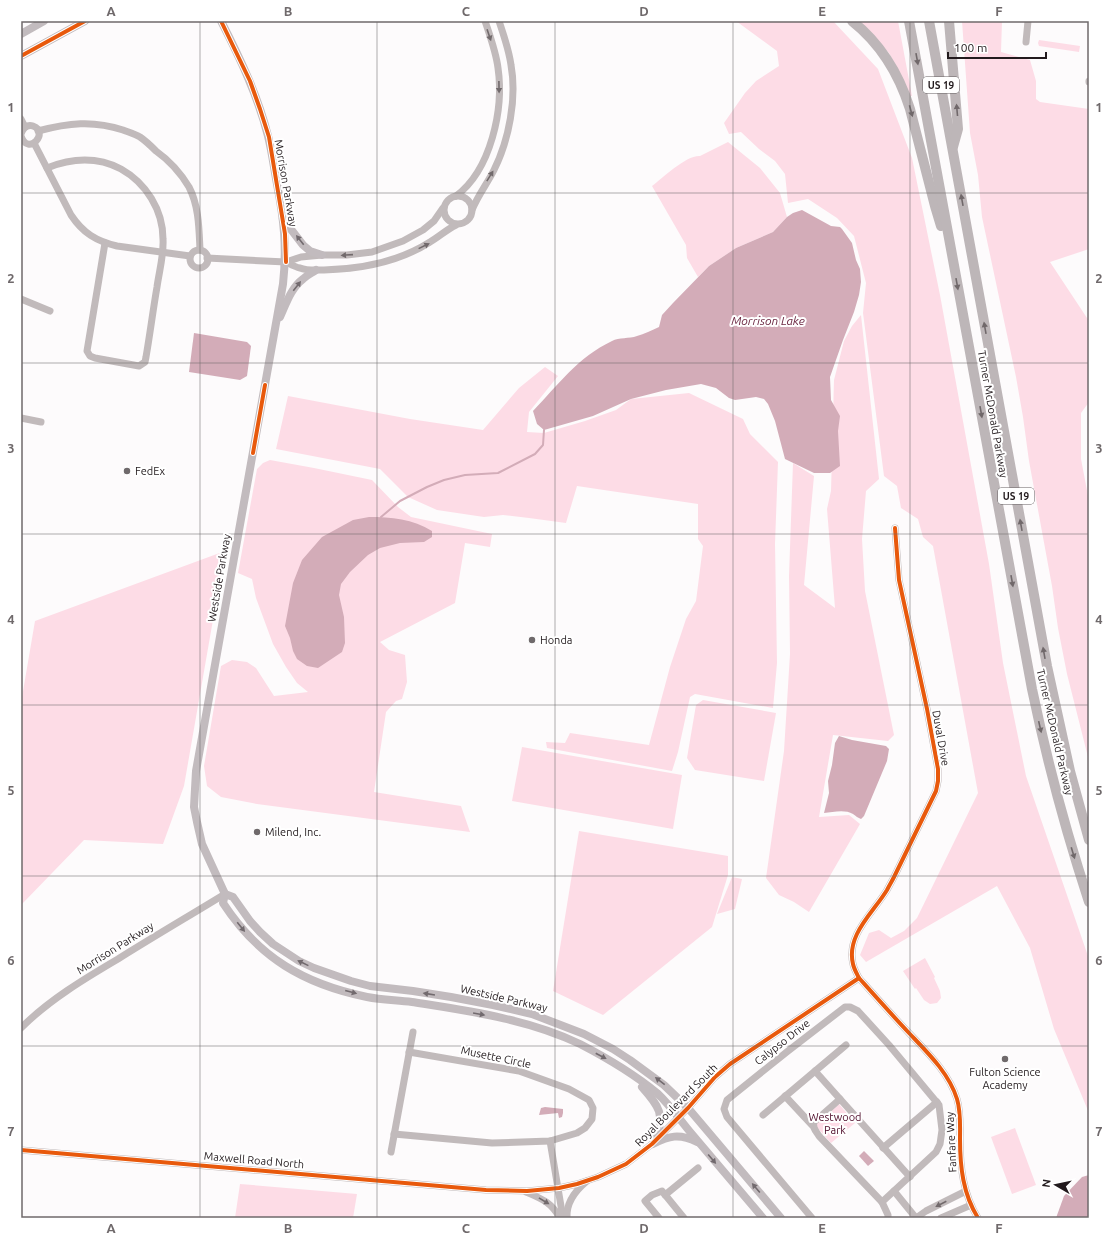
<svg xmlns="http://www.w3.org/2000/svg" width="1110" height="1239" viewBox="0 0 1110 1239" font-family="Ubuntu,sans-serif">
<rect width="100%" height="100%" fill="#fdfbfc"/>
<g fill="#fddce6">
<polygon points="736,21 833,21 878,69 912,158 940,295 989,564 1003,663 1026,776 1089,959 1089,1113 1054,1029 1030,948 997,886 866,962 860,955 869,933 879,930 891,938 904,931 917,918 978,793 933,546 923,537 918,519 901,508 897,486 884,476 863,313 866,283 854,236 837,218 808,199 788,203 785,174 775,161 759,149 741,132 729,134 724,123 745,93 756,81 779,66 777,51"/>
<polygon points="858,21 898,21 912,96 909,96 905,83 889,53"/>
<polygon points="962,21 1002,21 1001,52 1030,60 1036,81 1036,99 1040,102 1089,109 1089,249 1050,262 1089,321 1089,402 1081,413 1081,459 1089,501 1089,761 1067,674 1058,628 1052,586 1029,461 1023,417 1016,377 982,217 978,175 970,133"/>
<polygon points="1039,40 1080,46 1079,52 1039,46 1038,43"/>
<path d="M 728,142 L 760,168 L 780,193 L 787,217 L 773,232 L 736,248 L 709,266 L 698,277 L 687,258 L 686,245 L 652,186 C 663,178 686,155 700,156 Z"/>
<polygon points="861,315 879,479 866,491 862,539 865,591 894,735 888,741 833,735 819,817 849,815 860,824 809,912 794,902 779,895 766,878 784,751 790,654 789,576 793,463 814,476 804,585 835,608 827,509 831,491 834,380 844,341 852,326"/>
<polygon points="545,367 558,376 529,412 527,432 544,433 585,421 616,410 631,399 689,393 743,419 750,434 778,462 775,544 777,663 773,708 695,694 690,697 678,752 672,771 547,748 546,742 565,743 570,733 649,745 670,667 686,619 696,601 703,546 698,539 698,504 577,486 566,523 529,518 503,515 484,517 437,510 408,497 380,469 276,449 288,396 410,419 483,430 519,388"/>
<polygon points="270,460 314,468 372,480 398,507 411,517 492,534 490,547 465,543 455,603 380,642 389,650 405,655 407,682 402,699 396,701 386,712 374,792 461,806 470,832 257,804 221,797 207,786 204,766 221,666 232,660 247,662 256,668 274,696 308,692 297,683 286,667 273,644 256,598 252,579 238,573 257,469 263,463"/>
<polygon points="225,551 184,786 163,844 84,840 21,905 21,703 35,621"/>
<polygon points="703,700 776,713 764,781 695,770 687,758 696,705"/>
<polygon points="522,747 682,775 673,829 512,801"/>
<polygon points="579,831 728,856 728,875 712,927 603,1015 553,991"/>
<polygon points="732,877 742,879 735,909 717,914"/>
<polygon points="925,958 935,977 934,978 940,991 941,998 937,1003 930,1004 924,1000 916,988 915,989 903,971"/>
<polygon points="839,1104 855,1123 831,1143 815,1125"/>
<polygon points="1015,1128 1036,1185 1012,1194 991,1137"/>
<polygon points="240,1184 357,1194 353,1218 235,1218"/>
</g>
<g fill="#d3acb8">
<path d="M 802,210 L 831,226 L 840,227 L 842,229 L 852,243 L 856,260 L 860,269 L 861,282 L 859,295 L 854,312 L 843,340 L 830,377 L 831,400 L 840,416 L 838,431 L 840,466 L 830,473 L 814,473 L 785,459 L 775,421 L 768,404 L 764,399 L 756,397 L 735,400 L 729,398 L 716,388 L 701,384 L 666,390 L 631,399 L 593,416 L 544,430 L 537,424 L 533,411 C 558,385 578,357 612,341 C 619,337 629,339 637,336 C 644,334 652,330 659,327 L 662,315 L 673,303 L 709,266 L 736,248 L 773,232 L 787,217 L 793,213 Z"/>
<polygon points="194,333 247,342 251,346 247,376 240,380 189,372"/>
<path d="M 369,517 C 391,517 413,519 432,531 L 432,537 L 424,542 L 400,543 L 380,548 L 368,555 L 350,572 L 341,584 L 339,595 L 344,617 L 345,643 L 342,652 L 318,668 L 307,666 L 297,659 L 293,651 L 290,638 L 285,626 L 293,583 L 302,560 L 322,537 L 353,520 Z"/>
<path d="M 839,736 L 852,740 L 886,746 L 889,749 L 887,761 L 864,816 L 861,819 C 858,818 856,816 853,814 C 845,809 833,812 824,813 L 829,793 L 828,781 L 832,765 L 835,743 Z"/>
<polygon points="545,1107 563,1109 563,1113 562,1117 559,1118 558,1113 539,1115 541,1108"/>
<polygon points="864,1151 874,1161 868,1166 859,1156"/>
<polygon points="1089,1175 1089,1218 1056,1218 1064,1196 1082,1177"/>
</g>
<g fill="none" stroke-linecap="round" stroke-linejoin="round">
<polyline stroke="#d3acb8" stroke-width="2" points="381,517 400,501 427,487 444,480 465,475 498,473 535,454 543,445 544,430"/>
<g stroke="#c1babb" stroke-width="7">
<polyline points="1026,42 1028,21"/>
<polyline points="1089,82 1089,81"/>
<polyline points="21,119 25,127"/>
<path d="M 38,131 C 68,123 93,120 123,130 C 128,132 135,134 140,137 C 146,141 151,146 156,151 C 170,161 180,172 189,187 C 199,206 199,229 200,250"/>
<path d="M 21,134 C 23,128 27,124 33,126 C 50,132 28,157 21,136"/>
<path d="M 34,143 L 71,215 C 83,233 96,241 117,246 L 190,256"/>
<path d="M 47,168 C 72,158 96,156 121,169 C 146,183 163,210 163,239 C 164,255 159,272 157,287 C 153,310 150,334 146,357 L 145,362 L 139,366 L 95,358 L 90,356 L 87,351 L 105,243"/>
<circle cx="458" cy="210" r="14"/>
<path d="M 456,196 C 491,170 504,109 498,68 C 496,52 490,36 485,21"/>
<path d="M 472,210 C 478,195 487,184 494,170 C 509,140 517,98 511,65 C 509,50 504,36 499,21"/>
<circle cx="199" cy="259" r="9"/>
<polyline points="207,258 286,262 301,257 322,255 347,255 372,252 403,241 423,230 434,221 443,208"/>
<path d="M 286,262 C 290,264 295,267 300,268 C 307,271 317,270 324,270 C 361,269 399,262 430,242 C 440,236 446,230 456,225"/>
<polyline points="21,299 50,311"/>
<polyline points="21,418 41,422"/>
<path d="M 895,528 L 899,580 L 927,709 L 938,769 L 938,781 L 936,791 L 894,877 C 892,881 889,886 887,890 C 873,913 846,935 853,964 C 854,969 857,974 859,978 C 876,997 892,1015 909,1033 C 927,1052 949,1073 957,1099 C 961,1112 960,1126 960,1139 C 960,1167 963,1194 978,1218"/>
<path d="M 21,1028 C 49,1000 84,979 118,959 C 153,937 189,916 225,894"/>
<polyline points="815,1071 840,1099"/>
<polyline points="785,1096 812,1125"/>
<polyline points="763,1115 846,1045"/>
<polyline points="394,1134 492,1143 550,1141 577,1133 585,1128 592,1119 593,1108 589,1100 569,1089 519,1071 409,1052"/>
<polyline points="550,1141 563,1218"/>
<polyline points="883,1148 937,1102"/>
<polyline points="21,1150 486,1190 527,1191 559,1188 577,1184 598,1177 626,1164 652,1144 688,1108 715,1077 730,1064 859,978"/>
<polyline points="391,1152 413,1032"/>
<polyline points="894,1191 916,1218"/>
<path d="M 526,1192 C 542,1199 551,1202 560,1218"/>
<polyline points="665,1195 698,1168"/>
<path d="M 567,1218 C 566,1203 576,1190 587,1181"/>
<polyline points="659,1218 645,1201 652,1195 662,1191 684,1218"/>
<polyline points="812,1218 727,1117 724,1109 727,1100 788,1051 845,1007 850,1007 858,1011 889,1045 939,1105 942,1130 940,1144 936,1152 882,1202"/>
<path d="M 888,1218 L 888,1215 L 882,1202 L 819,1136 C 816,1131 812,1128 814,1122 L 840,1099 L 910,1177"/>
<polyline points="916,1218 926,1211 966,1191"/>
<polyline points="941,1218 971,1205"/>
</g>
<g stroke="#c2bbbe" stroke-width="8">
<path d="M 221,21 C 240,58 258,96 268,136 C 272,152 274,168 277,184 C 284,220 287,247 283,284 L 196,771 L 194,807 L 197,822 L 202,844 L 225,894 L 223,903 C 259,958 304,984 367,997 C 382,1000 397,1000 412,1002 C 469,1011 528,1019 580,1044 C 607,1058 634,1074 657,1093 C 670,1105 680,1120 691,1133 C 715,1161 739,1190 763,1218"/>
<polyline points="21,34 44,21"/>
<polyline points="21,56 85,21"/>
<polyline points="283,219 303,245 310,251 322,255"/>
<path d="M 280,317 C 286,304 291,288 303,279 C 307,275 312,273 316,270"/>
<polyline points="225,894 233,897 250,921 260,932 273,944 299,961 314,968 351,981 370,986 413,991 451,997 493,1005 532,1014 584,1034 613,1049 630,1060 664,1085 688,1108 781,1218"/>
<path d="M 642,1087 C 659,1106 666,1115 655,1141"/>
<path d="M 653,1144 C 669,1136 679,1133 697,1142"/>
</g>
<g stroke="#bdb6b8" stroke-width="10">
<path d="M 852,21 C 881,44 899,74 910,109 L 935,206 L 941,226"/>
<path d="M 909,21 L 1032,689 C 1047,761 1066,832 1089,902"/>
<polyline points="929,21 1047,666 1070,771 1089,840"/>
<polyline points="949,21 958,129 953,147"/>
</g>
<g stroke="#fff" stroke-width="6">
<g id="cycleway">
<polyline points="221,21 250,81 260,109 269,137 285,234 286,262"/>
<polyline points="21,56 85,21"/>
<polyline points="253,453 265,385"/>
<path d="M 895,528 L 899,580 L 927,709 L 938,769 L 938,781 L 936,791 L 894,877 C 892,881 889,886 887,890 C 873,913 846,935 853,964 C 854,969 857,974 859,978 C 876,997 892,1015 909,1033 C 927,1052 949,1073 957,1099 C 961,1112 960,1126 960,1139 C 960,1167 963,1194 978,1218"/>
<polyline points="21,1150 486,1190 527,1191 559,1188 577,1184 598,1177 626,1164 652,1144 688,1108 715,1077 730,1064 859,978"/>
</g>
</g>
<use href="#cycleway" stroke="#e8590c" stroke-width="4"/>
</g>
<defs><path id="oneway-solid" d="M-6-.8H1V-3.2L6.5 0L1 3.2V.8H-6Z"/></defs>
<g fill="#726a6c">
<use href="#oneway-solid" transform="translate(489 35) rotate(71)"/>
<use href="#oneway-solid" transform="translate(499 87) rotate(89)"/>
<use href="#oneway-solid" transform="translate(490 176) rotate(-58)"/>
<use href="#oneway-solid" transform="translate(424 246) rotate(-26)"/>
<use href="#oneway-solid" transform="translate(347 255) rotate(176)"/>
<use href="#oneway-solid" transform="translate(544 1201) rotate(31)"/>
<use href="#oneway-solid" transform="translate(941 1204) rotate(153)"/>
</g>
<g fill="#70686a">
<use href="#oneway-solid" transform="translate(917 59) rotate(80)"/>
<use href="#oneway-solid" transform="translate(957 110) rotate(-95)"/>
<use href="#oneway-solid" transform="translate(911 111) rotate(75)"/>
<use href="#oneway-solid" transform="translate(962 200) rotate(-100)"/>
<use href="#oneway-solid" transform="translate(957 284) rotate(80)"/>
<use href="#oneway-solid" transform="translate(985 328) rotate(-100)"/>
<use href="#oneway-solid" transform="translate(981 412) rotate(80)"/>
<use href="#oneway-solid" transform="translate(1021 525) rotate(-100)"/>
<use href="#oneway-solid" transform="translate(1012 581) rotate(80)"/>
<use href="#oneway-solid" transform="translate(1044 653) rotate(-100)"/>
<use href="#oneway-solid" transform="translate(1040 727) rotate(77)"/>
<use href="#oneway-solid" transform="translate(1073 853) rotate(73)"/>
</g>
<g fill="#726a6e">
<use href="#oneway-solid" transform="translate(300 240) rotate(-128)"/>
<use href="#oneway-solid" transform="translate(297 286) rotate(-52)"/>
<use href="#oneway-solid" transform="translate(241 927) rotate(51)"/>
<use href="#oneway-solid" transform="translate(303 963) rotate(-154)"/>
<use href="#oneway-solid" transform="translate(351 992) rotate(15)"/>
<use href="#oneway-solid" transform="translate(429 994) rotate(-171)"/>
<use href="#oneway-solid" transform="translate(479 1014) rotate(10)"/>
<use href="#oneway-solid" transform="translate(601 1056) rotate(28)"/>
<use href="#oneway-solid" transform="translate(660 1081) rotate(-142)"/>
<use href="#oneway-solid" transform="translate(712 1159) rotate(50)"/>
<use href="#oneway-solid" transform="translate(756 1188) rotate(-130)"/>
</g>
<path fill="none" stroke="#6f696b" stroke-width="1" stroke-opacity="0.55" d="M 200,21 L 200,1218M 377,21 L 377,1218M 555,21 L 555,1218M 733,21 L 733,1218M 910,21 L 910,1218M 21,193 L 1089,193M 21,363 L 1089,363M 21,534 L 1089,534M 21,705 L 1089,705M 21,876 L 1089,876M 21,1046 L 1089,1046"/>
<g fill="#6f696b" stroke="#fff" stroke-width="1.5">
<circle cx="127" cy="471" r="4"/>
<circle cx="532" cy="640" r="4"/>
<circle cx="257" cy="832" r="4"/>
<circle cx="1005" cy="1059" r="4"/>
</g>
<g text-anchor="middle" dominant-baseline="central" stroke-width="4" stroke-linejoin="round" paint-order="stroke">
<g fill="#fff" stroke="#645f61" stroke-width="1">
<rect x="923" y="77" width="36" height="16" rx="3"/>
<rect x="998" y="488" width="36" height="16" rx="3"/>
</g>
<g font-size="10" font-weight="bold" fill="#221a1d">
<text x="941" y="85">US 19</text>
<text x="1016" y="496">US 19</text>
</g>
<g font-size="11" fill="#221a1d" stroke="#fff">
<text transform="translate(286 183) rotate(80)">Morrison Parkway</text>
<text transform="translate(993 414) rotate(80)">Turner McDonald Parkway</text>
<text transform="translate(219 578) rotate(-80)">Westside Parkway</text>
<text transform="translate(1055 732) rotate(77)">Turner McDonald Parkway</text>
<text transform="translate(941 738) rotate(80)">Duval Drive</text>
<text transform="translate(115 948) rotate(-32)">Morrison Parkway</text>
<text transform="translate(504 998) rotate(13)">Westside Parkway</text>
<text transform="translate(782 1042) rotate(-38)">Calypso Drive</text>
<text transform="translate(496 1057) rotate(12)">Musette Circle</text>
<text transform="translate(676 1105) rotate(-45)">Royal Boulevard South</text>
<text transform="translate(951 1142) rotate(-93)">Fanfare Way</text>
<text transform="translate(254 1160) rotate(5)">Maxwell Road North</text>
</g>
<g font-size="11" fill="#221a1d" stroke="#fff" text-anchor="start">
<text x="135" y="471">FedEx</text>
<text x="540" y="640">Honda</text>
<text x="265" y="832">Milend, Inc.</text>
<text x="1005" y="1072" text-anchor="middle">Fulton Science<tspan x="1005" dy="13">Academy</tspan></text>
</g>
<g font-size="11" fill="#4e0b29" stroke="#fff">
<text x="835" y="1117">Westwood<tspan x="835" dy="13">Park</tspan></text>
</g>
<g font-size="12" font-style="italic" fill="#6b2842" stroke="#fff">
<text x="768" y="320">Morrison Lake</text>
</g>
</g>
<rect width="1110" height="1239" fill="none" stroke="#ffffff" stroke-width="44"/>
<g transform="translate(1056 1185) rotate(279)" stroke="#ffffff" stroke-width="3" paint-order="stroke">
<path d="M0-3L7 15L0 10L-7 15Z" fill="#221a1d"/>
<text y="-6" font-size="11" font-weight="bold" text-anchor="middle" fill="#221a1d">N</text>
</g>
<path d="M948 52v6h98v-6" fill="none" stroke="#221a1d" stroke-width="2"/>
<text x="954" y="52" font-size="12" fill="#221a1d" stroke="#ffffff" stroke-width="3" paint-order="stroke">100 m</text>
<rect x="22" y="22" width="1066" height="1195" fill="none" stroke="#6f696b" stroke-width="1.5"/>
<g font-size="13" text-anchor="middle" font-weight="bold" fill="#6f696b">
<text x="111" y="16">A</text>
<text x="288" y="16">B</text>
<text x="466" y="16">C</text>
<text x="644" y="16">D</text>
<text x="822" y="16">E</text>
<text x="999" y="16">F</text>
<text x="11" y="112">1</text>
<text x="1099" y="112">1</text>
<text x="11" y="283">2</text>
<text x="1099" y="283">2</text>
<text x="11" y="453">3</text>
<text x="1099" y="453">3</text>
<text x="11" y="624">4</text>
<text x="1099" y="624">4</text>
<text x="11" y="795">5</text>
<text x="1099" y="795">5</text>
<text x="11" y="965">6</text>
<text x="1099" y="965">6</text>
<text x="11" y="1136">7</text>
<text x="1099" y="1136">7</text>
<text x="111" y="1233">A</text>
<text x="288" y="1233">B</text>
<text x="466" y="1233">C</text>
<text x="644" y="1233">D</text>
<text x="822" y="1233">E</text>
<text x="999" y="1233">F</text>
</g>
</svg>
